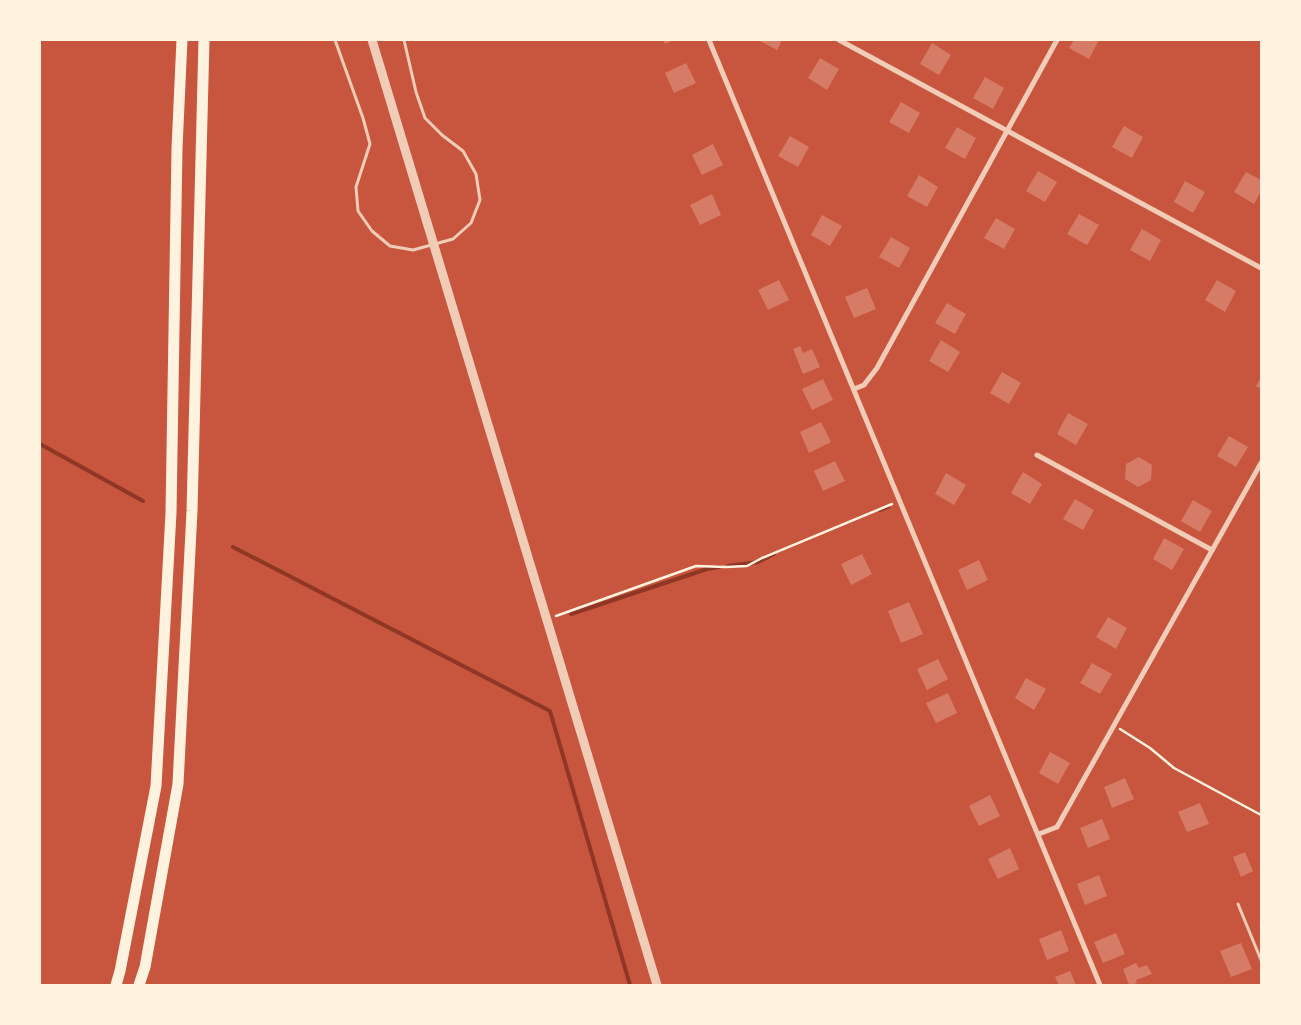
<svg xmlns="http://www.w3.org/2000/svg" width="1301" height="1025" viewBox="0 0 1301 1025" font-family="Mulish,sans-serif">
<rect width="100%" height="100%" fill="#c8553d"/>
<g fill="none" stroke-linecap="round" stroke-linejoin="round">
<g stroke="#8f3625" stroke-width="4">
<polyline points="40,444 143,501"/>
<polyline points="880,510 888,507"/>
<polyline points="233,547 550,711 630,985"/>
<polyline points="728,566 758,562 774,554"/>
<polyline points="571,614 707,569 719,567"/>
</g>
</g>
<g fill="#d67c66">
<polygon points="663,40 674,40 665,44"/>
<polygon points="758,40 782,40 777,50"/>
<polygon points="1074,40 1099,40 1089,59 1069,48"/>
<polygon points="932,43 951,55 939,75 920,64"/>
<polygon points="820,58 839,69 827,90 808,78"/>
<polygon points="686,63 696,83 674,93 665,73"/>
<polygon points="985,77 1004,88 993,109 973,98"/>
<polygon points="901,102 920,113 909,133 889,122"/>
<polygon points="1124,126 1143,137 1132,158 1112,147"/>
<polygon points="957,127 976,138 965,159 945,148"/>
<polygon points="790,136 809,147 798,167 778,156"/>
<polygon points="713,144 723,165 702,175 692,155"/>
<polygon points="1038,171 1057,182 1045,202 1026,191"/>
<polygon points="1246,172 1261,180 1261,191 1254,204 1234,192"/>
<polygon points="919,175 938,187 927,207 907,196"/>
<polygon points="1185,181 1205,192 1193,213 1174,202"/>
<polygon points="712,194 721,215 700,225 690,205"/>
<polygon points="1079,214 1099,225 1087,245 1067,234"/>
<polygon points="822,215 842,226 830,246 811,235"/>
<polygon points="996,218 1015,229 1004,249 984,238"/>
<polygon points="1142,229 1161,240 1150,261 1130,250"/>
<polygon points="891,237 910,248 899,268 879,257"/>
<polygon points="779,280 789,300 768,310 758,290"/>
<polygon points="1217,280 1236,291 1225,312 1205,300"/>
<polygon points="867,288 876,309 854,318 845,297"/>
<polygon points="947,303 966,314 955,334 935,323"/>
<polygon points="941,340 960,352 948,372 929,361"/>
<polygon points="800,346 803,353 812,349 820,367 803,374 793,349"/>
<polygon points="1002,372 1021,383 1009,404 990,393"/>
<polygon points="1261,377 1261,389 1256,386"/>
<polygon points="823,379 833,400 812,410 802,389"/>
<polygon points="1068,413 1088,424 1076,445 1057,434"/>
<polygon points="821,422 831,442 809,453 800,432"/>
<polygon points="1229,436 1248,447 1236,467 1217,456"/>
<polygon points="1139,457 1152,465 1151,480 1138,487 1125,479 1126,464"/>
<polygon points="835,461 845,481 823,491 814,471"/>
<polygon points="1023,472 1042,484 1030,504 1011,493"/>
<polygon points="946,473 966,485 954,505 935,494"/>
<polygon points="1075,499 1094,510 1083,530 1063,519"/>
<polygon points="1193,500 1212,511 1200,532 1181,521"/>
<polygon points="1164,538 1184,549 1172,570 1153,559"/>
<polygon points="862,554 872,574 851,585 841,564"/>
<polygon points="979,560 988,580 967,590 958,570"/>
<polygon points="909,602 923,634 901,643 888,611"/>
<polygon points="1108,617 1127,628 1116,649 1096,637"/>
<polygon points="938,659 948,679 927,690 917,669"/>
<polygon points="1092,663 1112,674 1100,694 1080,683"/>
<polygon points="1026,678 1046,689 1034,710 1015,698"/>
<polygon points="948,693 957,713 936,723 926,703"/>
<polygon points="1050,752 1070,763 1058,784 1039,773"/>
<polygon points="1125,778 1134,799 1112,808 1104,787"/>
<polygon points="990,795 1000,816 979,826 969,806"/>
<polygon points="1200,803 1209,824 1187,832 1178,812"/>
<polygon points="1102,819 1110,839 1088,848 1080,828"/>
<polygon points="1010,848 1019,869 998,879 988,859"/>
<polygon points="1245,852 1253,871 1241,877 1233,857"/>
<polygon points="1099,875 1107,896 1085,905 1077,884"/>
<polygon points="1061,930 1069,951 1047,960 1039,939"/>
<polygon points="1116,933 1125,954 1103,963 1094,942"/>
<polygon points="1241,943 1252,969 1231,977 1220,951"/>
<polygon points="1136,963 1139,968 1147,965 1152,974 1136,980 1137,983 1129,985 1123,969"/>
<polygon points="1070,971 1076,985 1059,985 1055,977"/>
</g>
<g fill="none" stroke-linecap="round" stroke-linejoin="round">
<g stroke="#fff3e0" stroke-width="2.5">
<polyline points="556,616 696,566 726,567 747,566 762,558 892,504"/>
<polyline points="1120,729 1150,748 1174,768 1261,815"/>
</g>
<g stroke="#f1ccb7" stroke-width="3">
<polyline points="335,40 363,118 370,144 356,187 358,211 372,231 390,246 413,250 453,239 471,223 480,200 476,174 463,151 442,135 425,118 416,92 404,40"/>
<polyline points="1238,904 1261,960"/>
</g>
<g stroke="#f1ccb7" stroke-width="5">
<polyline points="709,40 1100,985"/>
<polyline points="839,40 1261,268"/>
<polyline points="854,389 864,385 877,368 1057,40"/>
<polyline points="1037,455 1212,550"/>
<polyline points="1039,834 1057,827 1261,463"/>
</g>
<polyline stroke="#f1ccb7" stroke-width="9" points="372,40 657,985"/>
<g stroke="#fff3e0" stroke-width="11">
<polyline points="116,985 120,971 156,786 171,513 177,148 182,40"/>
<polyline points="139,985 145,967 178,784 192,511 204,40"/>
</g>
</g>
<rect width="1301" height="1025" fill="none" stroke="#fff3e0" stroke-width="82"/>
</svg>
